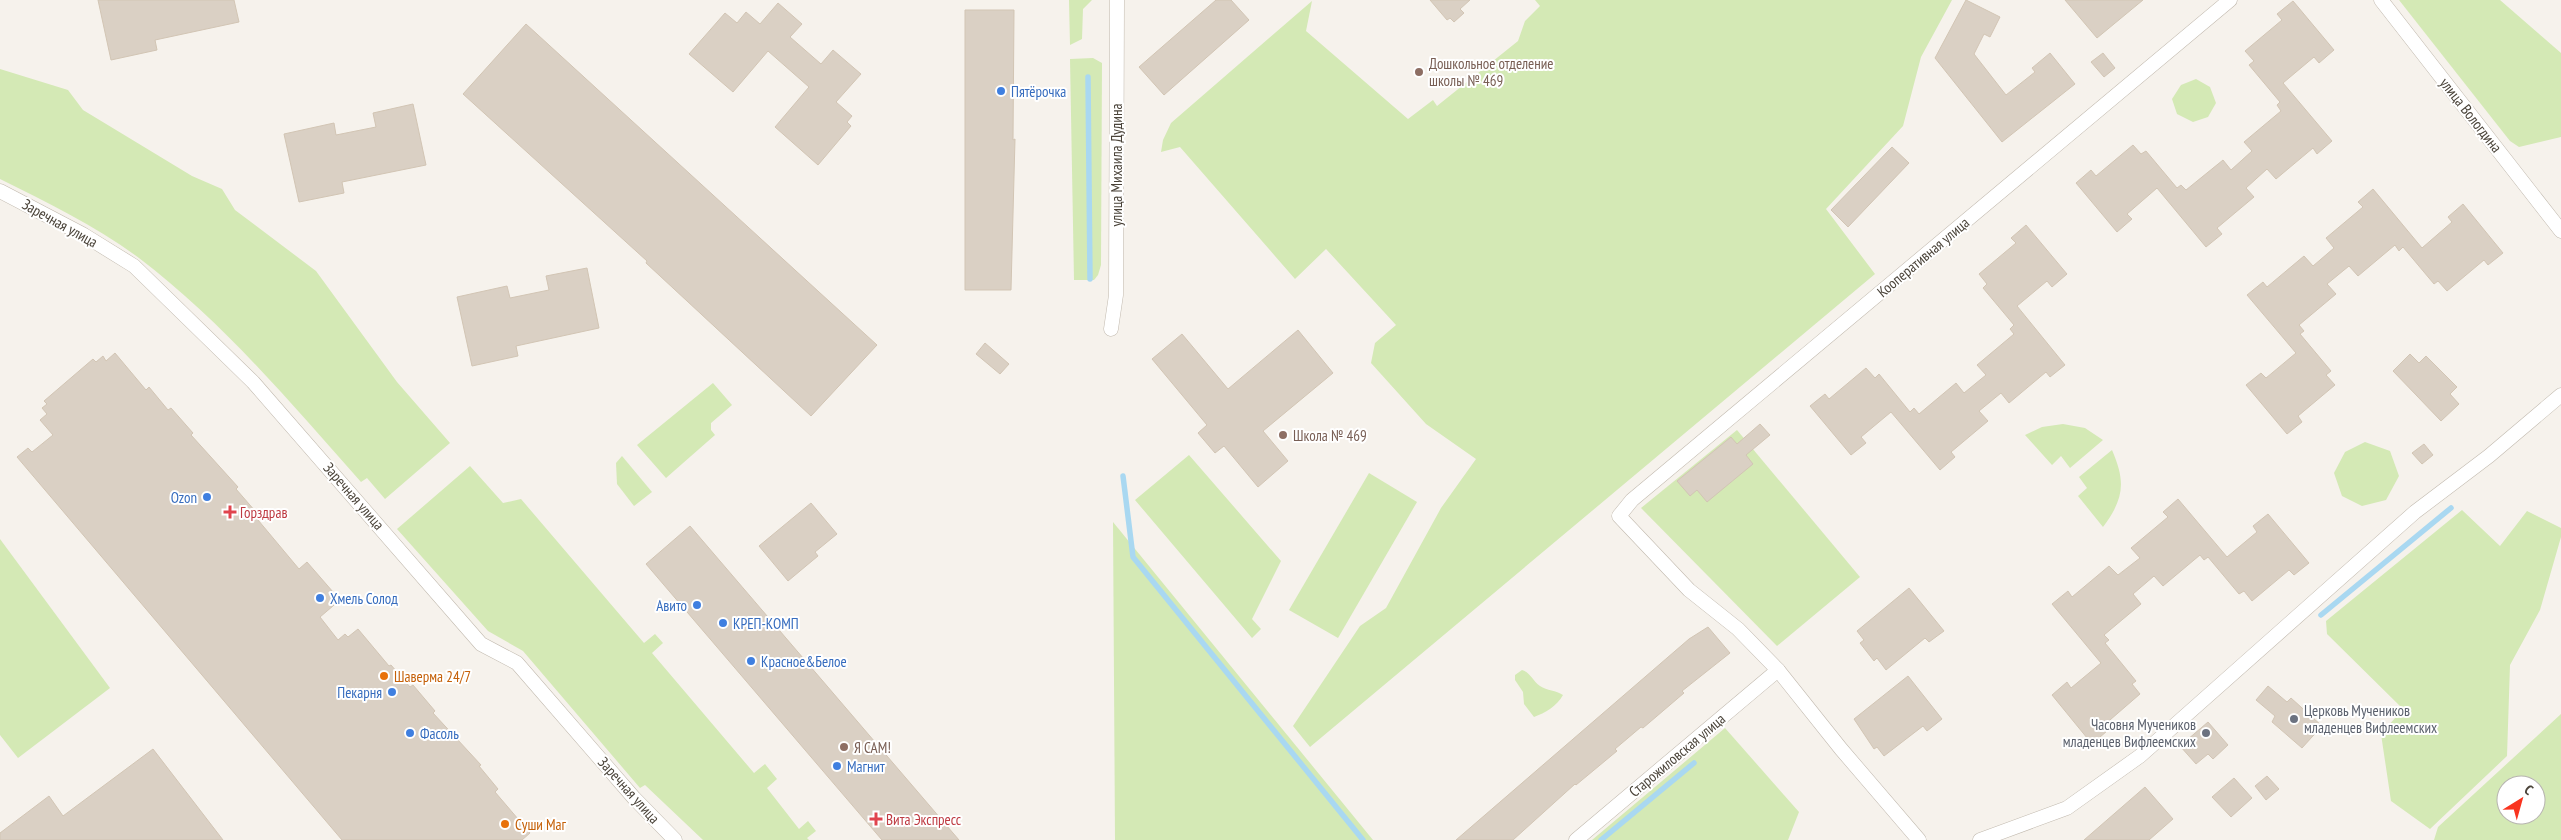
<svg xmlns="http://www.w3.org/2000/svg" width="2561" height="840" viewBox="0 0 2561 840" font-family="'PT Sans Narrow',sans-serif">
<rect width="100%" height="100%" fill="#f6f2ec"/>
<g fill="#d4e9b5" fill-rule="evenodd">
<polygon points="1069,0 1092,0 1083,9 1082,39 1070,45"/>
<polygon points="1535,0 1952,0 1921,57 1903,126 1826,209 1875,274 1310,747 1293,726 1360,626 1386,608 1441,508 1476,459 1426,424 1371,363 1375,343 1396,325 1326,249 1295,279 1180,147 1161,152 1163,140 1171,123 1312,1 1306,31 1408,119 1433,100 1437,106 1518,41 1525,21 1540,6"/>
<polygon points="2399,0 2500,0 2561,53 2561,137 2519,147 2510,141"/>
<polygon points="1093,58 1102,63 1101,265 1098,275 1094,280 1074,280 1070,59"/>
<path d="M 0,69 L 68,90 L 83,110 L 192,176 L 222,189 L 235,210 L 316,271 L 397,382 L 450,443 L 385,499 L 367,478 L 361,482 C 291,403 223,322 139,258 C 96,226 48,203 0,179 Z"/>
<polygon points="2196,79 2210,87 2216,103 2208,117 2193,122 2177,114 2172,99 2181,85"/>
<polygon points="713,383 732,405 711,423 711,430 715,435 666,478 637,445"/>
<polygon points="2063,424 2085,428 2103,440 2070,468 2061,456 2052,465 2025,435 2042,427"/>
<polygon points="1737,430 1860,577 1777,646 1641,508"/>
<polygon points="2365,442 2390,451 2399,476 2386,500 2362,506 2342,496 2334,473 2345,452"/>
<path d="M 2112,450 C 2126,482 2124,499 2103,527 L 2078,496 L 2087,488 L 2079,477 Z"/>
<polygon points="1189,455 1281,561 1252,619 1261,629 1252,638 1135,500"/>
<polygon points="622,456 652,492 634,506 617,484 616,463"/>
<polygon points="470,466 503,503 521,499 644,643 655,634 663,643 652,653 754,773 765,764 777,779 767,788 799,829 808,821 816,831 807,838 809,840 703,840 645,785 640,788 523,651 488,631 397,529"/>
<polygon points="1369,473 1417,502 1338,638 1289,610"/>
<polygon points="2462,510 2500,546 2527,511 2561,528 2561,537 2540,610 2510,665 2507,756 2430,829 2391,801 2381,734 2403,709 2327,634 2326,621"/>
<polygon points="1113,522 1373,840 1115,840"/>
<polygon points="0,539 110,688 18,758 0,735"/>
<path d="M 1522,670 C 1530,672 1533,681 1540,686 C 1547,691 1556,690 1563,695 C 1557,706 1545,713 1534,717 L 1524,704 L 1523,692 L 1515,680 L 1515,675 Z"/>
<path d="M 2561,714 L 2561,840 L 2434,840 L 2438,827 ZM 2506,785 L 2536,785 L 2536,815 L 2506,815 Z"/>
<polygon points="1725,728 1799,812 1788,840 1592,840"/>
</g>
<g fill="none" stroke-linecap="round" stroke-linejoin="round">
<g stroke="#a9d8f1" stroke-width="5.5">
<polyline points="1088,77 1090,279"/>
<polyline points="1123,476 1133,557 1363,840"/>
<polyline points="2321,615 2451,508"/>
<polyline points="1601,840 1694,763"/>
</g>
</g>
<g fill="#dad0c4" stroke="#d2c5b4">
<polygon points="98,0 234,0 239,22 155,40 157,50 111,60"/>
<polygon points="1216,0 1231,0 1249,20 1164,95 1139,67"/>
<polygon points="1430,0 1470,0 1460,9 1464,13 1454,22 1450,18 1447,20"/>
<polygon points="1966,0 2000,17 1990,37 1984,34 1974,54 2006,95 2035,72 2032,68 2050,53 2075,84 2002,142 1935,58"/>
<polygon points="2065,0 2143,0 2097,38"/>
<polygon points="2293,1 2334,50 2319,63 2314,57 2283,83 2332,141 2317,154 2313,148 2276,179 2267,169 2246,188 2254,197 2217,228 2222,234 2206,247 2157,188 2127,214 2132,219 2117,232 2076,183 2091,170 2096,176 2133,145 2141,154 2146,151 2177,188 2181,185 2186,190 2223,160 2231,170 2252,151 2244,142 2281,111 2277,105 2280,102 2249,65 2254,61 2245,51 2282,20 2277,14"/>
<polygon points="778,3 802,24 790,37 821,64 833,50 861,74 836,102 852,116 847,122 851,126 818,165 775,127 809,87 768,51 733,92 689,54 725,13 737,23 746,12 760,24"/>
<polygon points="965,10 1014,10 1013,140 1015,139 1011,290 965,290"/>
<polygon points="526,24 877,345 811,416 646,263 647,261 463,94"/>
<polygon points="2103,53 2115,68 2104,77 2091,62"/>
<polygon points="413,104 426,165 342,182 344,193 299,202 284,134 334,123 336,135 376,127 373,113"/>
<polygon points="1892,147 1909,163 1848,227 1831,210"/>
<polygon points="2373,189 2422,248 2452,222 2448,217 2463,204 2503,253 2488,265 2484,260 2447,291 2438,281 2434,284 2403,247 2399,251 2395,245 2358,276 2349,266 2327,284 2336,294 2299,325 2304,331 2300,334 2331,371 2326,375 2335,385 2298,416 2302,422 2287,434 2246,385 2261,373 2266,378 2296,353 2247,295 2263,282 2267,287 2304,256 2313,266 2334,248 2326,238 2363,207 2358,202"/>
<polygon points="2026,225 2067,274 2052,287 2047,281 2017,306 2065,365 2050,377 2046,372 2009,403 2001,393 1979,411 1988,421 1951,452 1955,457 1940,470 1891,412 1861,437 1866,443 1851,455 1810,406 1825,394 1829,399 1866,368 1875,378 1879,374 1910,412 1914,408 1919,414 1956,383 1964,393 1986,375 1977,365 2014,334 2010,329 2014,325 1983,288 1987,284 1979,274 2016,243 2011,238"/>
<polygon points="587,268 599,328 516,346 518,356 472,366 457,297 507,286 510,298 549,290 546,276"/>
<polygon points="1298,330 1333,373 1263,431 1288,461 1258,487 1224,446 1215,453 1198,433 1207,425 1152,359 1182,334 1228,389"/>
<polygon points="985,343 1009,364 1000,374 976,354"/>
<polygon points="115,353 146,390 149,387 168,410 171,408 193,433 191,435 238,487 236,489 256,512 253,514 299,569 307,562 340,600 320,617 338,640 345,634 348,637 358,629 389,666 391,665 410,687 413,685 435,711 433,713 481,765 479,766 498,789 495,792 530,833 522,840 342,840 17,457 28,448 32,452 53,435 40,420 47,414 42,408 47,404 44,401 93,359 96,362 103,356 106,361"/>
<polygon points="2410,354 2419,363 2426,356 2457,387 2450,394 2459,404 2441,421 2393,371"/>
<polygon points="1760,424 1770,435 1746,455 1753,464 1707,502 1697,490 1690,496 1677,481 1731,437 1737,444"/>
<polygon points="2424,444 2433,455 2422,464 2412,453"/>
<polygon points="2178,499 2227,557 2257,532 2253,526 2268,514 2309,563 2294,575 2289,570 2252,601 2244,591 2239,594 2208,557 2204,560 2200,555 2163,586 2154,576 2133,594 2141,604 2104,635 2109,640 2105,643 2136,681 2132,684 2140,694 2103,726 2107,731 2092,744 2052,695 2067,682 2071,688 2101,663 2052,604 2068,591 2072,597 2109,566 2118,575 2140,558 2131,548 2168,517 2163,512"/>
<polygon points="811,503 837,534 815,552 818,556 788,581 759,546"/>
<polygon points="690,526 881,749 959,840 882,840 646,564"/>
<polygon points="1909,588 1944,631 1929,642 1925,638 1886,670 1877,658 1874,661 1860,643 1864,640 1857,631"/>
<polygon points="1708,627 1730,653 1682,691 1684,693 1643,728 1641,727 1615,749 1617,751 1576,785 1575,784 1513,840 1456,840 1689,639"/>
<polygon points="1908,676 1942,719 1927,731 1923,726 1884,756 1877,747 1874,749 1854,719"/>
<polygon points="2268,686 2287,702 2291,698 2322,726 2302,748 2272,722 2275,716 2256,700"/>
<polygon points="2208,722 2228,745 2213,759 2208,754 2196,764 2180,746"/>
<polygon points="153,749 223,840 0,840 0,833 49,796 63,816"/>
<polygon points="2267,776 2279,789 2266,800 2255,786"/>
<polygon points="2234,778 2252,798 2231,817 2212,797"/>
<polygon points="2145,787 2173,819 2149,840 2084,840"/>
</g>
<g fill="none" stroke-linecap="round" stroke-linejoin="round">
<g stroke="#c1b9ae" stroke-width="15">
<g id="street">
<polyline points="2381,0 2561,231"/>
<polyline points="0,191 84,235 134,266 253,382 481,644 517,663 634,798 675,840"/>
<polyline points="1111,329 1116,295 1117,0"/>
<polyline points="1576,840 1778,670"/>
<polyline points="1919,840 1841,749 1778,670 1738,629 1689,590 1619,516 1632,500 2230,0"/>
<polyline points="1980,840 2067,808 2140,756 2415,512 2489,456 2561,395"/>
</g>
</g>
<use href="#street" stroke="#fff" stroke-width="14"/>
</g>
<g fill="#8d6e63" stroke="#fff" stroke-width="2">
<circle cx="1419" cy="72" r="5"/>
<circle cx="1283" cy="435" r="5"/>
<circle cx="844" cy="747" r="5"/>
</g>
<g fill="#3f7fe0" stroke="#fff" stroke-width="2">
<circle cx="1001" cy="91" r="5"/>
<circle cx="207" cy="497" r="5"/>
<circle cx="320" cy="598" r="5"/>
<circle cx="697" cy="605" r="5"/>
<circle cx="723" cy="623" r="5"/>
<circle cx="751" cy="661" r="5"/>
<circle cx="392" cy="692" r="5"/>
<circle cx="410" cy="733" r="5"/>
<circle cx="837" cy="766" r="5"/>
</g>
<g fill="#e0444e" stroke="#fff" stroke-width="2">
<path d="M227.5 504.5h5v5h5v5h-5v5h-5v-5h-5v-5h5z"/>
<path d="M873.5 811.5h5v5h5v5h-5v5h-5v-5h-5v-5h5z"/>
</g>
<g fill="#e8710a" stroke="#fff" stroke-width="2">
<circle cx="384" cy="676" r="5"/>
<circle cx="505" cy="824" r="5"/>
</g>
<g fill="#6b7280" stroke="#fff" stroke-width="2">
<circle cx="2294" cy="719" r="5"/>
<circle cx="2206" cy="733" r="5"/>
</g>
<g text-anchor="middle" dominant-baseline="central" stroke-width="4" stroke-linejoin="round" paint-order="stroke">
<g font-size="15" fill="#785e54" stroke="#fff" text-anchor="start">
<text x="1429" y="63">Дошкольное отделение<tspan x="1429" dy="17">школы № 469</tspan></text>
<text x="1293" y="435">Школа № 469</text>
<text x="854" y="747">Я САМ!</text>
</g>
<g font-size="15" fill="#366cbe" stroke="#fff" text-anchor="start">
<text x="1011" y="91">Пятёрочка</text>
<text x="197" y="497" text-anchor="end">Ozon</text>
<text x="330" y="598">Хмель Солод</text>
<text x="687" y="605" text-anchor="end">Авито</text>
<text x="733" y="623">КРЕП-КОМП</text>
<text x="761" y="661">Красное&amp;Белое</text>
<text x="382" y="692" text-anchor="end">Пекарня</text>
<text x="420" y="733">Фасоль</text>
<text x="847" y="766">Магнит</text>
</g>
<g font-size="15" fill="#4a4339" stroke="#fff">
<text transform="translate(2471 115) rotate(52)">улица Вологдина</text>
<text transform="translate(1116 165) rotate(-90)">улица Михаила Дудина</text>
<text transform="translate(60 223) rotate(29)">Заречная улица</text>
<text transform="translate(1923 257) rotate(-40)">Кооперативная улица</text>
<text transform="translate(354 496) rotate(49)">Заречная улица</text>
<text transform="translate(1677 755) rotate(-40)">Старожиловская улица</text>
<text transform="translate(629 790) rotate(48)">Заречная улица</text>
</g>
<g font-size="15" fill="#be3a42" stroke="#fff" text-anchor="start">
<text x="240" y="512">Горздрав</text>
<text x="886" y="819">Вита Экспресс</text>
</g>
<g font-size="15" fill="#c56008" stroke="#fff" text-anchor="start">
<text x="394" y="676">Шаверма 24/7</text>
<text x="515" y="824">Суши Маг</text>
</g>
<g font-size="15" fill="#5b616d" stroke="#fff" text-anchor="start">
<text x="2304" y="710">Церковь Мучеников<tspan x="2304" dy="17">младенцев Вифлеемских</tspan></text>
<text x="2196" y="724" text-anchor="end">Часовня Мучеников<tspan x="2196" dy="17">младенцев Вифлеемских</tspan></text>
</g>
</g>
<g transform="translate(2521 800) rotate(37)"><circle r="24" fill="#ffffff" stroke="#b7b4b0"/>
<path d="M0-4L9 19L0 12L-9 19Z" fill="#f9341f"/>
<text y="-8" font-size="14" font-weight="bold" text-anchor="middle" fill="#4a4339">С</text>
</g>
</svg>
